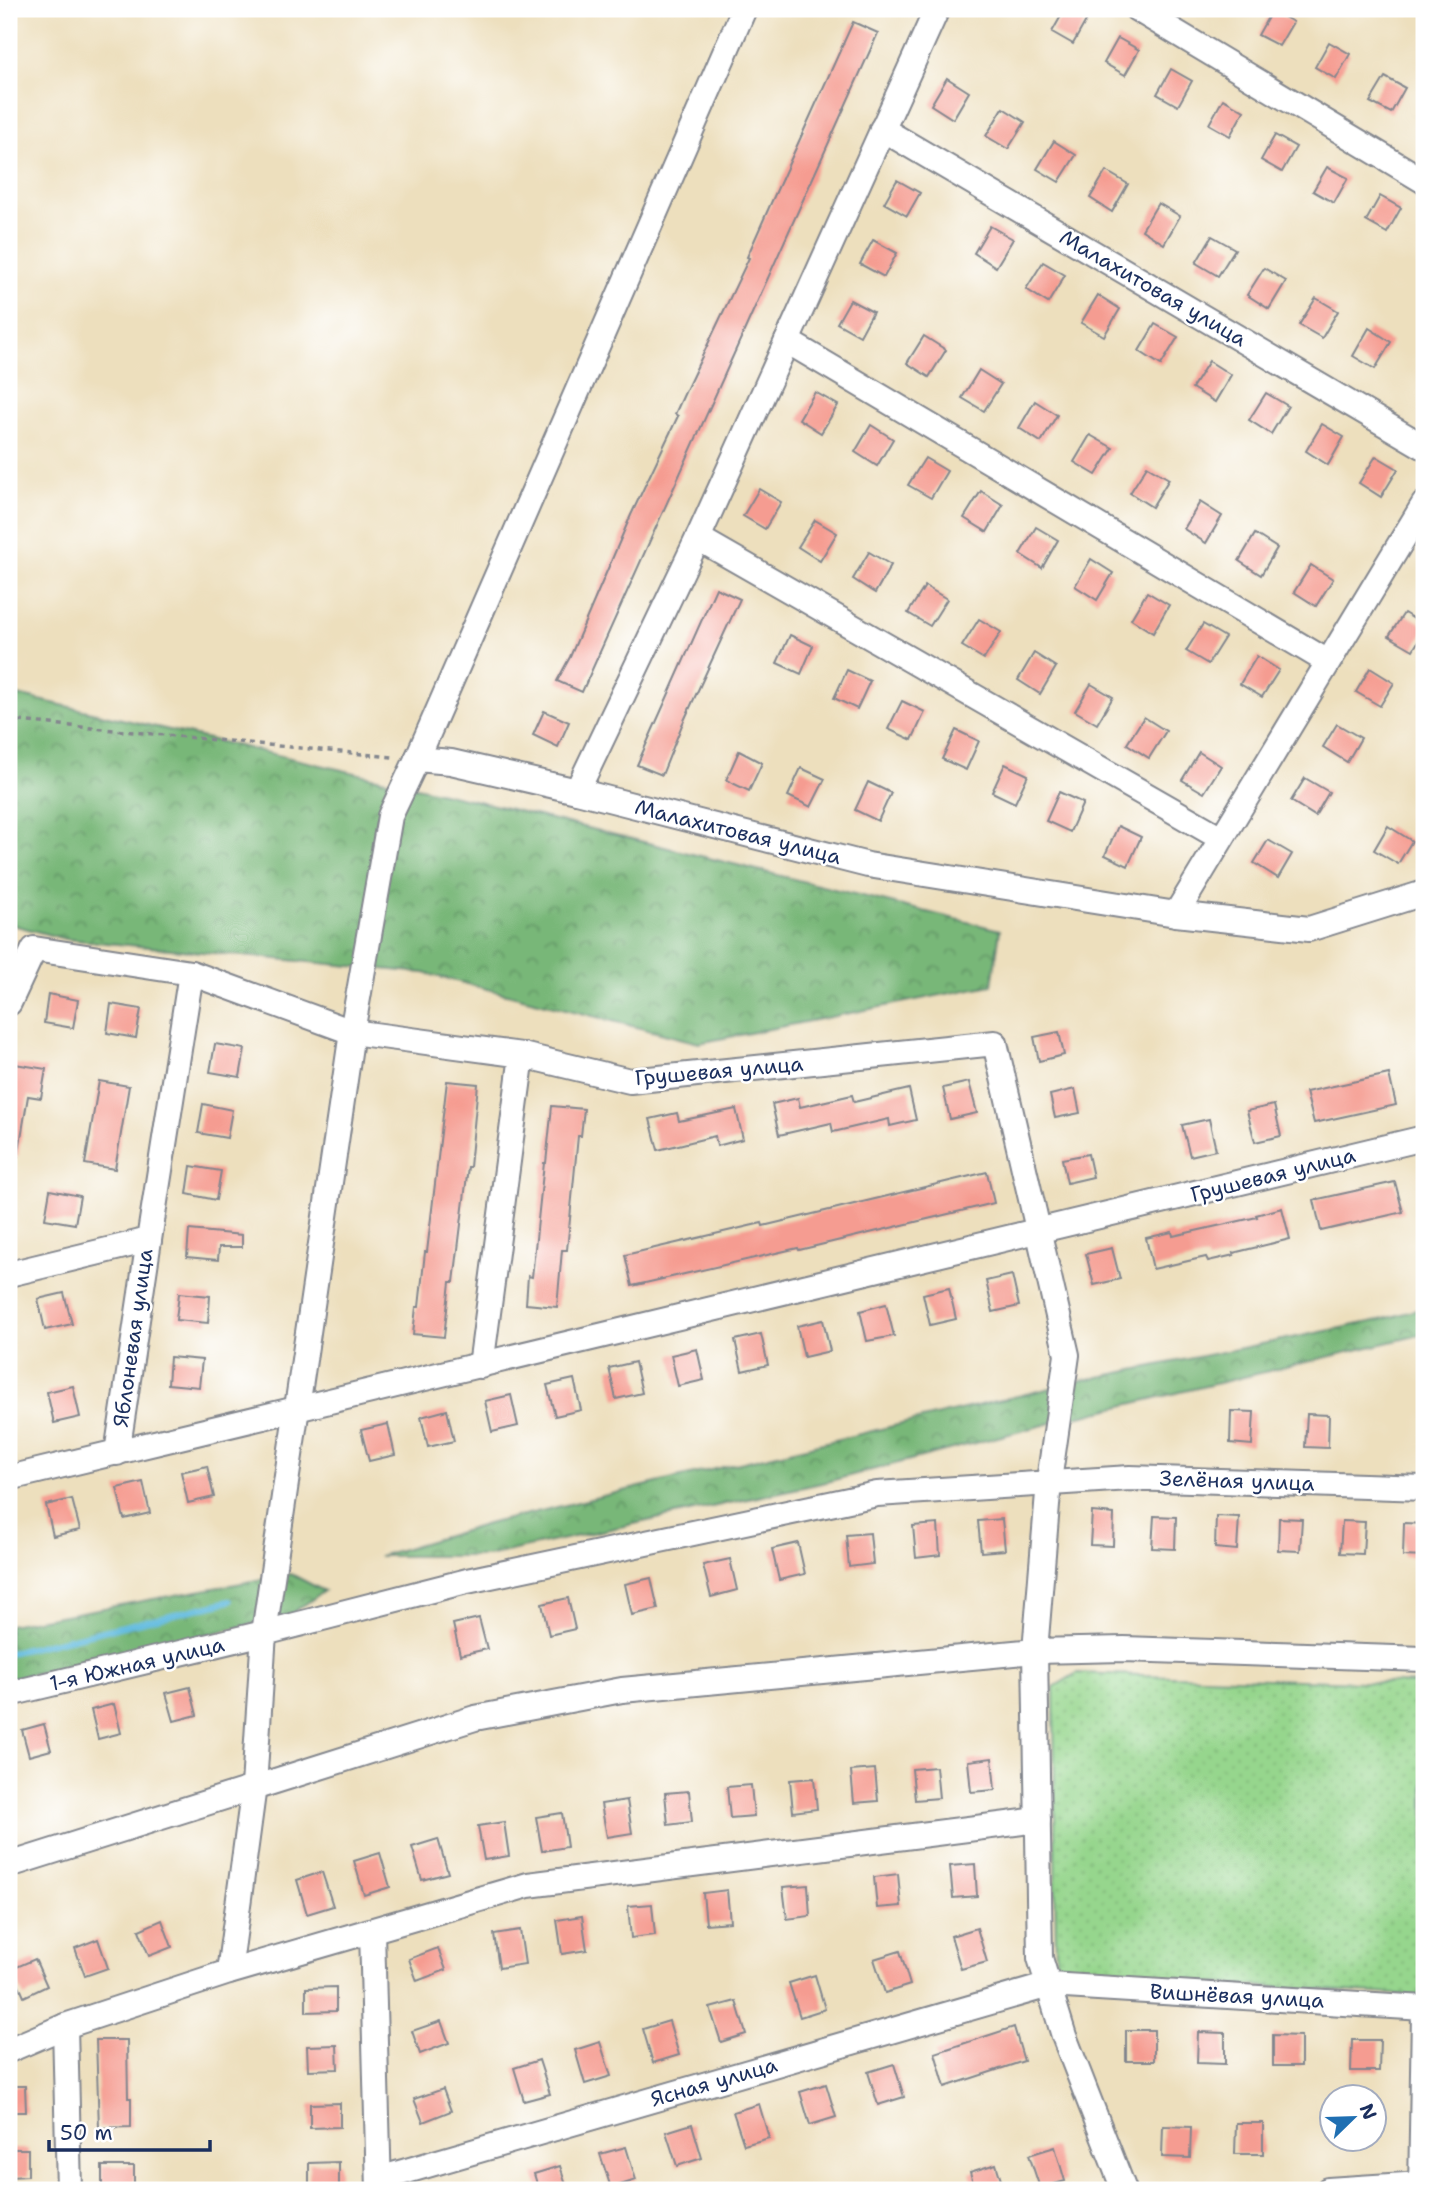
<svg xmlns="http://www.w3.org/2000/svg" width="1433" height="2199" viewBox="0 0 1433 2199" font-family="'Shantell Sans',sans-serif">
<defs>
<pattern id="grass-dots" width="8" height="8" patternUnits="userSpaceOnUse" patternTransform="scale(1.75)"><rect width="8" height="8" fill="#96d68d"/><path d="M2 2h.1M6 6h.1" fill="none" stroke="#81b87c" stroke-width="1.8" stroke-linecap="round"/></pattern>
<pattern id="forest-crowns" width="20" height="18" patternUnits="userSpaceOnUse" patternTransform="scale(1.75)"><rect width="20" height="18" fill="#78b778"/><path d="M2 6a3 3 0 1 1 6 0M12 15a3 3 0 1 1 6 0" fill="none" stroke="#629566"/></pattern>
</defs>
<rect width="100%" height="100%" fill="#fff"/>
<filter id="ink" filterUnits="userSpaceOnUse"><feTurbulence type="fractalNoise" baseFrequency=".0143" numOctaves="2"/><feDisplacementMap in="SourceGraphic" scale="14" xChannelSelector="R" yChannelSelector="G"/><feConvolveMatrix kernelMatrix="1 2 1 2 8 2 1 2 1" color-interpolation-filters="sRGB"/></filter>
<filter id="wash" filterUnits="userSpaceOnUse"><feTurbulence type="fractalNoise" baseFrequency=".00686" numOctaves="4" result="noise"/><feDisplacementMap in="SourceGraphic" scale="28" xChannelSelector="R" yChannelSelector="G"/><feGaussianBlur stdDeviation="1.57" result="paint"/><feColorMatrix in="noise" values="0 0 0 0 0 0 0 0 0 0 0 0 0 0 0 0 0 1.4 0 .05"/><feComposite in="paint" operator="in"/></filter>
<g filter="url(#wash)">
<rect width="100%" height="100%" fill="#eddfbd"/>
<polygon fill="url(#grass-dots)" stroke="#588276" stroke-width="2" points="1077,1673 1424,1684 1424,1996 1056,1974 1054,1687"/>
<g fill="url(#forest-crowns)" stroke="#4a736b" stroke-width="2">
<polygon points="9,693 490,804 1000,930 992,985 699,1043 424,973 65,939 9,924"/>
<polygon points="1424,1308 1424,1334 1063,1420 826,1482 487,1556 379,1556 491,1523 1084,1380 1380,1320"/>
<polygon points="291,1574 324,1591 288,1616 9,1679 9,1625"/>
</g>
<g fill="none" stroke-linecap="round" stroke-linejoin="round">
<polyline stroke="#62bbdf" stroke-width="6" points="9,1653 230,1601"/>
</g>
<g id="blocks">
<g fill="#f59c91">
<polygon points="1065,9 1087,19 1073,44 1052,32"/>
<polygon points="1272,10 1293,22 1279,46 1258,35"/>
<polygon points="853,22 878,33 582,692 557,681 570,657 631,515 678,416 675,414 686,390 749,258 747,257 771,203"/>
<polygon points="1118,38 1139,50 1125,75 1104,63"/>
<polygon points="1329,42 1350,54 1336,79 1315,67"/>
<polygon points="1171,69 1192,81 1178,106 1157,94"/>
<polygon points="1385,77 1405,88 1391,113 1370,102"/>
<polygon points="947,78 969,92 953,119 931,105"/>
<polygon points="1223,99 1244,111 1230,136 1209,124"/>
<polygon points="1003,108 1025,122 1008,149 986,136"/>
<polygon points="1275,135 1296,147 1282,172 1261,160"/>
<polygon points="1054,141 1076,155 1059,182 1037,169"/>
<polygon points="1327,167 1348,178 1334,203 1313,191"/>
<polygon points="1106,171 1128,184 1112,212 1090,198"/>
<polygon points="897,180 920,193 907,216 884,203"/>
<polygon points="1380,196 1401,208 1387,233 1366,221"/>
<polygon points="1158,203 1180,216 1164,244 1142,230"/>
<polygon points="990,226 1013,239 996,267 974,253"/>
<polygon points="1212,236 1235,249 1218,276 1196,263"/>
<polygon points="873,240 897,253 884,277 860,264"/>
<polygon points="1043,262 1065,275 1048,303 1026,289"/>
<polygon points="1264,268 1286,281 1269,309 1247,295"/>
<polygon points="1098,295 1120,309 1104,336 1081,323"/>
<polygon points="1316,298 1338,311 1322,338 1299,325"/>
<polygon points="850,300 873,312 860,336 837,323"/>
<polygon points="1155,324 1178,337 1161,365 1139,351"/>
<polygon points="1369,328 1391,342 1375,369 1353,356"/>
<polygon points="924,336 946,350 929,377 907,363"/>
<polygon points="1209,361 1231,375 1215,402 1192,388"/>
<polygon points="979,370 1001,384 984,411 962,398"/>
<polygon points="815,392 838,405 821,433 799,419"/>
<polygon points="1266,393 1288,406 1271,434 1249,420"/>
<polygon points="1035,401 1057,415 1041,442 1019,428"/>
<polygon points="1322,424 1344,437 1328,465 1306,451"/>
<polygon points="871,425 893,439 877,466 855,452"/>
<polygon points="1090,435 1113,448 1096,475 1074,462"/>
<polygon points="1376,456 1398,469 1381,497 1359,483"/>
<polygon points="925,458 947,471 931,498 908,485"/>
<polygon points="1147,466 1169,479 1152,507 1130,493"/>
<polygon points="759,489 781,502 765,529 743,516"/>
<polygon points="981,491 1003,505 987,532 964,518"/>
<polygon points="1200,502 1222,516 1206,543 1184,529"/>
<polygon points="815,520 837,533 820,561 798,547"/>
<polygon points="1036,527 1058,540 1042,568 1020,554"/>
<polygon points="1255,534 1277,548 1261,575 1239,561"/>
<polygon points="869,552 891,565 875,593 853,579"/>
<polygon points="1091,559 1113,573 1097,600 1075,586"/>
<polygon points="1311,565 1333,579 1316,606 1294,592"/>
<polygon points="925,586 947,599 930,626 908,613"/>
<polygon points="716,588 740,599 682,725 662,775 637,765"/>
<polygon points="1147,592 1169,605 1153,633 1131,619"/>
<polygon points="1404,613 1424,625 1424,632 1413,650 1389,636"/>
<polygon points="979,619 1001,632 984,659 962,646"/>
<polygon points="1203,624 1225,637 1208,664 1186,651"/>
<polygon points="790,635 813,646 801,674 777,663"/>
<polygon points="1034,653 1056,667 1040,694 1018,680"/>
<polygon points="1257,656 1279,670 1262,697 1240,684"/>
<polygon points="1370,668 1394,683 1380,706 1356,692"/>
<polygon points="847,670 870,681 857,709 834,698"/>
<polygon points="1091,684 1113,697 1097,724 1075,711"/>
<polygon points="902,701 925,712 912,740 888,729"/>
<polygon points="544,711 569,722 558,747 533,735"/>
<polygon points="1144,717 1166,731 1149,758 1127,744"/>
<polygon points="1337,724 1361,738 1347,762 1323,747"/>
<polygon points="956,730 979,741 966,770 942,759"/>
<polygon points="739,751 762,763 749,791 726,780"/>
<polygon points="1199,752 1221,766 1204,793 1182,780"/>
<polygon points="1005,764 1028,775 1015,803 992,792"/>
<polygon points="801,768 825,779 811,807 788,796"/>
<polygon points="1305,778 1329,792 1315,816 1291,801"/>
<polygon points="868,782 891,793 878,821 855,810"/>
<polygon points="1059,792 1083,803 1070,832 1046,821"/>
<polygon points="1118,826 1141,837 1128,866 1105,855"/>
<polygon points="1388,826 1412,841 1398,864 1374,850"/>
<polygon points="1268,840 1292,854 1278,878 1254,863"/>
<polygon points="48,994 78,1000 73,1028 44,1023"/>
<polygon points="111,1004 141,1009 136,1038 107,1033"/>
<polygon points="1059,1032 1064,1055 1039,1061 1034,1037"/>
<polygon points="215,1044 245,1049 240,1077 210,1072"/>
<polygon points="15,1064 46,1069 41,1098 28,1096 18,1156 9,1155 9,1104"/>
<polygon points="1389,1074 1396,1105 1314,1123 1306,1092"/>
<polygon points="99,1081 129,1086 115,1169 85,1164"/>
<polygon points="447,1081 478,1084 470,1167 468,1167 454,1282 450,1282 444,1337 413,1334 416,1307 419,1307 425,1252 427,1252"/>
<polygon points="969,1082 977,1113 950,1119 943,1088"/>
<polygon points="909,1089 916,1120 890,1126 889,1119 833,1132 831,1123 779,1135 772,1104 798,1098 800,1107 852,1095 854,1102"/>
<polygon points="1075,1089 1080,1113 1055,1118 1050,1095"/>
<polygon points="203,1104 232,1110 227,1138 198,1133"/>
<polygon points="1274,1105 1281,1136 1255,1142 1247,1111"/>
<polygon points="552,1106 584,1109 581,1136 578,1136 567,1250 562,1250 557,1307 526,1304 528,1276 532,1277 544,1163 546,1163"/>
<polygon points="736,1109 743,1139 717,1146 715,1136 658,1150 650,1119 677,1113 679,1121"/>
<polygon points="1209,1119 1216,1150 1190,1156 1182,1125"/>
<polygon points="1088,1154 1093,1177 1067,1183 1062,1159"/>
<polygon points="191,1166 221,1171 216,1200 187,1194"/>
<polygon points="987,1172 994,1203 799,1250 798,1248 632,1286 625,1255 762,1223 763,1226"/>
<polygon points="1395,1182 1403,1212 1321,1231 1314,1200"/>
<polygon points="50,1190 80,1196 75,1224 45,1219"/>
<polygon points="1282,1208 1290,1239 1233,1253 1234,1255 1208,1261 1206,1257 1153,1269 1146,1238 1172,1232 1173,1236 1257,1217 1256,1215"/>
<polygon points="189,1230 242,1235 242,1247 219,1247 218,1260 187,1257"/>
<polygon points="1112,1248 1120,1279 1094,1285 1086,1254"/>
<polygon points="1012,1275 1019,1306 993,1312 986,1281"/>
<polygon points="949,1288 956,1319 930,1325 923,1294"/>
<polygon points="64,1293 72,1324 45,1330 38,1299"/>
<polygon points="179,1293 210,1296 208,1323 176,1320"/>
<polygon points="886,1304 894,1336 867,1341 860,1311"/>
<polygon points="823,1320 830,1351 804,1357 797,1326"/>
<polygon points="761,1334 768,1365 742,1371 735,1340"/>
<polygon points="697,1349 704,1380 678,1386 671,1355"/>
<polygon points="170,1357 202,1360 199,1387 168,1384"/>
<polygon points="635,1362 642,1393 616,1399 609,1368"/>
<polygon points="574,1379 581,1410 555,1416 547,1385"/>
<polygon points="73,1386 80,1417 54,1423 47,1392"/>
<polygon points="511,1395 518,1426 492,1432 485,1401"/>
<polygon points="447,1410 454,1441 428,1447 421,1417"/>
<polygon points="1231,1411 1254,1412 1252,1445 1230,1443"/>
<polygon points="1307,1414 1329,1415 1328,1448 1305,1447"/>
<polygon points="388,1424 395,1455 369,1461 361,1430"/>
<polygon points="207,1466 214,1497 188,1503 181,1472"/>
<polygon points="143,1482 150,1513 124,1519 117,1488"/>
<polygon points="72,1499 80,1530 53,1536 46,1505"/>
<polygon points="1092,1512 1114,1514 1113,1546 1090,1545"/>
<polygon points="1154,1516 1176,1517 1175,1549 1152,1548"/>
<polygon points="1216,1516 1239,1517 1237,1550 1215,1548"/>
<polygon points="1279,1518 1302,1519 1300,1551 1278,1550"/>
<polygon points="1002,1519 1005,1550 981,1552 978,1521"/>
<polygon points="1342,1521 1365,1522 1363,1554 1340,1553"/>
<polygon points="1404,1523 1424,1524 1424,1557 1403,1556"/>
<polygon points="938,1524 940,1555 916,1558 913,1526"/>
<polygon points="870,1533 873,1564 849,1567 846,1535"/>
<polygon points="798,1543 805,1574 779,1580 772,1549"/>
<polygon points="730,1559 737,1590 711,1597 703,1565"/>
<polygon points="651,1578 658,1609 632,1615 625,1584"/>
<polygon points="568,1598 575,1629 549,1635 542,1604"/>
<polygon points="479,1618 487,1649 460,1655 453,1624"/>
<polygon points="190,1687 197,1715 174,1721 166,1693"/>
<polygon points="114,1704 121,1733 98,1739 91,1710"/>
<polygon points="44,1724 51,1750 29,1756 22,1730"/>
<polygon points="992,1758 995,1790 971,1792 968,1761"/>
<polygon points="936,1767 939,1798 915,1800 912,1769"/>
<polygon points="875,1769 878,1801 854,1803 851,1771"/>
<polygon points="814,1778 817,1809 793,1812 790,1780"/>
<polygon points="751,1785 754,1816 730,1818 727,1787"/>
<polygon points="689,1791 692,1822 668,1825 665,1793"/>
<polygon points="627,1800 632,1833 607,1837 601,1804"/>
<polygon points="562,1813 567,1847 542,1851 536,1817"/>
<polygon points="504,1822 509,1856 484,1860 478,1826"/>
<polygon points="438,1839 448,1873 422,1880 412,1847"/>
<polygon points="380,1853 390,1887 364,1895 354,1861"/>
<polygon points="975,1864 977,1896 953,1898 950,1866"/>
<polygon points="322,1872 333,1906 307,1914 297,1880"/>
<polygon points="898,1874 901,1906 877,1908 874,1877"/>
<polygon points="808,1885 810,1916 787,1919 783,1887"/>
<polygon points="727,1890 730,1922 706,1924 703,1893"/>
<polygon points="652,1904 655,1935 631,1938 628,1906"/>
<polygon points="582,1916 587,1950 562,1954 557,1920"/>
<polygon points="162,1920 172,1947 149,1956 139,1930"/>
<polygon points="977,1928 987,1962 961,1969 951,1936"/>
<polygon points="520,1930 525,1964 499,1968 494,1934"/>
<polygon points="98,1939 108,1968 85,1976 75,1948"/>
<polygon points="438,1948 446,1970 417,1981 409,1959"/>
<polygon points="900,1951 910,1985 885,1993 874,1959"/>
<polygon points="35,1959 47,1986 24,1997 12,1969"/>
<polygon points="815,1975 825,2009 800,2017 789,1983"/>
<polygon points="336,1987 336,2011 306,2012 306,1988"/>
<polygon points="736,2001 746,2034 721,2042 710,2008"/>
<polygon points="441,2021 449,2043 420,2054 412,2031"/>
<polygon points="669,2021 679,2055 653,2063 643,2029"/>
<polygon points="1014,2027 1024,2061 945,2087 935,2053"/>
<rect x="1126" y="2030" width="28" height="31"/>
<polygon points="1198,2032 1225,2033 1225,2064 1197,2063"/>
<polygon points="1273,2035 1301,2036 1301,2066 1273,2066"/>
<polygon points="96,2040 127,2040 128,2098 131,2098 131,2127 99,2128"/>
<polygon points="1352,2040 1380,2040 1379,2071 1351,2071"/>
<polygon points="600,2042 611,2076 585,2084 575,2050"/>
<polygon points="337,2045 338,2069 308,2070 307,2046"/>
<polygon points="539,2060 550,2094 524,2101 514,2068"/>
<polygon points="894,2064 904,2097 878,2105 868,2072"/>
<polygon points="826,2084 836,2117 810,2125 800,2092"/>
<polygon points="9,2086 25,2086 26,2112 9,2112"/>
<polygon points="443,2089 451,2111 423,2122 414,2099"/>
<polygon points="340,2103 340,2127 310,2128 310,2104"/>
<polygon points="759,2104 769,2138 744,2145 733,2112"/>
<polygon points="1236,2123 1263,2123 1263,2154 1235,2154"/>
<polygon points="692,2124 702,2158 677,2166 666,2132"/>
<polygon points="1163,2126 1191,2127 1190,2158 1162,2157"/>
<polygon points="626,2147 636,2180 611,2188 600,2154"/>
<polygon points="1055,2147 1065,2181 1040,2188 1029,2155"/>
<polygon points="9,2149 28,2149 28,2176 9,2177"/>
<polygon points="339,2162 339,2186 309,2186 309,2163"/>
<polygon points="996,2164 1004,2190 975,2190 970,2172"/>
<rect x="102" y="2166" width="32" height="24"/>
<polygon points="560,2166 568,2190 539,2190 534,2174"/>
</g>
</g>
</g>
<g filter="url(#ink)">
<use href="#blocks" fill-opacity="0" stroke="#84878e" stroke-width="2"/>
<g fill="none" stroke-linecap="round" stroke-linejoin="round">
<g stroke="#84878e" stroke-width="28">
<g id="minor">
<polyline points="1137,9 1424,181"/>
<polyline points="882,129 1424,447"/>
<polyline points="787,341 1328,662"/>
<polyline points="698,538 937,9"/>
<polyline points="417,759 451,762 577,791"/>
<polyline points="1221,838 698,538 577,791 868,865 1176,914 1424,504"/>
<polyline points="1176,914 1309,929 1424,893"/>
<polyline points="9,1003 34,949 191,973 352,1032 522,1055"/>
<polyline points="149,1240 191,973"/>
<polyline points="9,1274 149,1240 117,1453"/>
<polyline points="481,1366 522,1055 630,1081 995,1043 1067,1355 1049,1481 1035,1651 1040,1958 1064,2036 1124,2190"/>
<polyline points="9,1478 1424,1138"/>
<polyline points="9,1694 264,1633 467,1581 877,1494 1130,1478 1424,1488"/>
<polyline points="9,1865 475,1718 622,1690 1035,1651 1124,1649 1424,1659"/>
<polyline points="372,1931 379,2190"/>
<polyline points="229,1972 254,1786 264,1633 352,1032 390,816 417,759 744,9"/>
<polyline points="65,2026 69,2190"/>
<polyline points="9,2050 65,2026 229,1972 528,1885 1038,1820"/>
<polyline points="379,2179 1049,1985 1424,2008"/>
<polyline points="1328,2190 1421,2184"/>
<polyline points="1421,2190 1424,2014"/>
</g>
</g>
<polyline stroke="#84878e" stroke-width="3.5" stroke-dasharray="5 5" stroke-linecap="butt" points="9,720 393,757"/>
<use href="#minor" stroke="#fff" stroke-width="24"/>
</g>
</g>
<g text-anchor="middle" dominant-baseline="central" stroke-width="5" stroke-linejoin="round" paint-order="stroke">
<g font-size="21" fill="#1b2f5e" stroke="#fff">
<text transform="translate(1153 288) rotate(30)">Малахитовая улица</text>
<text transform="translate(738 832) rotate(14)">Малахитовая улица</text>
<text transform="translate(719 1071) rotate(-5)">Грушевая улица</text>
<text transform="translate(1273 1175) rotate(-14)">Грушевая улица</text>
<text transform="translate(133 1338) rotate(-82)">Яблоневая улица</text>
<text transform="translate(1237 1481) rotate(2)">Зелёная улица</text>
<text transform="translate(137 1664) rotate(-13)">1-я Южная улица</text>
<text transform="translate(1237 1996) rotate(3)">Вишнёвая улица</text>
<text transform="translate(714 2082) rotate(-16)">Ясная улица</text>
</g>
</g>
<rect width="1433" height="2199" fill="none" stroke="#fff" stroke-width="35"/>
<g transform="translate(1353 2118) rotate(67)"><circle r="33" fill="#ffffff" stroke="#a4acbf" stroke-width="2"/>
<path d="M0-5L12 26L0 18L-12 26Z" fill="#1f6fb2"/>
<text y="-10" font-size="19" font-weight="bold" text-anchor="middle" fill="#1b2f5e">N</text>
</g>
<path d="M49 2140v10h161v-10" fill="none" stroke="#1b2f5e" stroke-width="3.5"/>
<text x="60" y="2140" font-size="21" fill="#1b2f5e" stroke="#ffffff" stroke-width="5" paint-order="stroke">50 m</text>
</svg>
